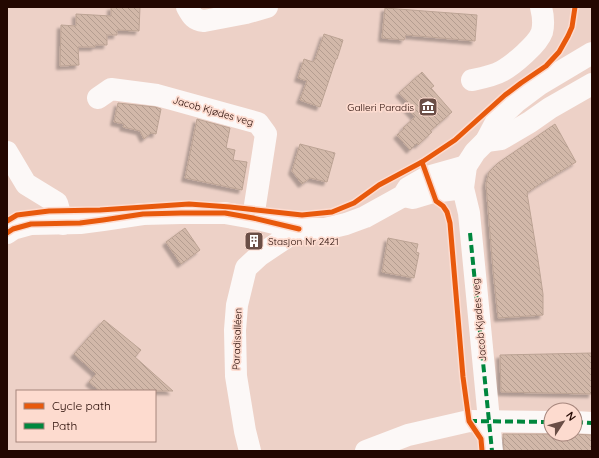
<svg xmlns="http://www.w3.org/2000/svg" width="599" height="458" viewBox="0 0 599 458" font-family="Quicksand,sans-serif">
<defs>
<pattern id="building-back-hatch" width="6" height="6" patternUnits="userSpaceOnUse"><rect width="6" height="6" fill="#d2b8a9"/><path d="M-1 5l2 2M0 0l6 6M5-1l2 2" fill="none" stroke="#b49d90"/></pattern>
<filter id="shadow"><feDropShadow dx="-3.5" dy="3.5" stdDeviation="1" flood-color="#0004"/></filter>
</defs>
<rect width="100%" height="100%" fill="#edd1c7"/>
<g fill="url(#building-back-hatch)" stroke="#bca394" filter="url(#shadow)">
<polygon points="111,7 140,7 139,31 117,30 117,35 107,35 107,45 95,45 95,47 78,47 79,65 60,66 61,25 76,26 76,14 111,16"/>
<polygon points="385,8 477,15 475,41 406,35 404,40 382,38"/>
<polygon points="324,34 343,40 337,59 336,59 320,107 300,100 307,81 298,78 304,59 313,62 314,60 315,60"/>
<polygon points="422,72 434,86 431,88 452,112 430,131 432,132 418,145 417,143 410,150 397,135 404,129 403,128 415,117 405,106 409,104 399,93"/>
<polygon points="118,103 155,107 161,109 156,134 151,133 144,139 140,131 123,127 124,124 114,122"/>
<polygon points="197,119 230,128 226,148 235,150 233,160 247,162 242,190 185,178"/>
<polygon points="555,124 576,162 538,185 527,193 538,260 543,294 543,315 498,318 493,270 486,184 489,172 498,163"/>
<polygon points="300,144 335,153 327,182 310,178 302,184 292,171"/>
<polygon points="185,228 200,250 181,264 166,242"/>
<polygon points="388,238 418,244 416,252 419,253 414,278 382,272"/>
<polygon points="104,320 141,350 135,357 173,391 100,391 89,382 96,374 93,371 74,354"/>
<polygon points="592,353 592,394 501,392 500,355"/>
<polygon points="503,434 573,434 592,435 592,451 504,451"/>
</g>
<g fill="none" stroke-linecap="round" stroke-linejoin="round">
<g stroke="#fcf8f7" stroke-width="22">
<path d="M 187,7 C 192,16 194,20 204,21 L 246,13 L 267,7"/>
<path d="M 472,80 C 482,78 493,76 502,71 C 513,65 538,44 542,32 C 544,24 543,15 541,7"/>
<polyline points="98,98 111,89 157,95 258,123 266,134 253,218"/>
<polyline points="486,141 501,139 530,122 550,108 592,84"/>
<polyline points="7,152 26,184 57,203 63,224"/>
<polyline points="404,196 413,198 433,192 463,188"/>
<polyline points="7,233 13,229 31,224 80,223 103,220 143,214 181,213 225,213 253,218 299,229 325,229 346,224 365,217 403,196 408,188 427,177 466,166"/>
<polyline points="575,422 592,423"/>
<polyline points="250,451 245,431 236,376 235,330 237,305 246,268 260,255 299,229"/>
<polyline points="366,451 408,435 469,421 551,422"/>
<polyline points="492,451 469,213 463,188 466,166 475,152 486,141 497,120 516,102 540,84 592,53"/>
</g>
<g stroke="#00873e" stroke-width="4" stroke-dasharray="8 4" stroke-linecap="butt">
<polyline points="470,233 492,451"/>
<polyline points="469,421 551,422"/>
<polyline points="575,422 592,423"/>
</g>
<g stroke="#fddbcf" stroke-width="8">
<g id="cycleway">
<polyline points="422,162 436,201 443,206 447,212 450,223 463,377 469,421 481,439 482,451"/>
<polyline points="7,221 17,215 49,211 100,210 189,204 230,207 302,215 332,212 354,203 379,185 422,162 455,140 505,95 521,83 546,66 559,52 568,36 572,27 575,7"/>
<polyline points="7,233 13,229 31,224 80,223 103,220 143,214 181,213 225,213 253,218 299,229"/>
</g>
</g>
<use href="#cycleway" stroke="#e8590c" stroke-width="5"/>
</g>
<defs>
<g id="museum-square" transform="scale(1)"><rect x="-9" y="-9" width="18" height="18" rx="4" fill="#6a4e46" stroke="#fddbcf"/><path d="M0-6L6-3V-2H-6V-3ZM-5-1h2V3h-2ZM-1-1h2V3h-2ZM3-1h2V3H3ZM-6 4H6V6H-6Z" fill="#fff"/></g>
<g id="building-square" transform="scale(1)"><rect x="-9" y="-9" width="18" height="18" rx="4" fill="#6a4e46" stroke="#fddbcf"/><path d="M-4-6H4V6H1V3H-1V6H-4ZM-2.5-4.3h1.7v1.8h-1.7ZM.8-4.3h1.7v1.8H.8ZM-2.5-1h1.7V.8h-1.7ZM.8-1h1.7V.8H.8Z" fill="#fff"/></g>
</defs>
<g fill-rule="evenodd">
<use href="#museum-square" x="428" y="107"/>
<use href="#building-square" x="254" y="241"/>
</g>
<g text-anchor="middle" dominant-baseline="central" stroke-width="3.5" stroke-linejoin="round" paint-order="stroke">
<g font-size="10" fill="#230701" stroke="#fddbcf" text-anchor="end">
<text x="414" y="107">Galleri Paradis</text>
<text x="268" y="241" text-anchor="start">Stasjon Nr 2421</text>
</g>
<g font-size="10" fill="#230701" stroke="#fddbcf">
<text transform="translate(213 111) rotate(16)">Jacob Kjødes veg</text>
<text transform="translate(479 320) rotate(-95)">Jacob Kjødes veg</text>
<text transform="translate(237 339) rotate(-88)">Paradisalléen</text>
</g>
</g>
<rect width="599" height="458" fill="none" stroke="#230701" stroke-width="16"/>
<rect x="16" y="390" width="140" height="52" fill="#fddbcf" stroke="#a6867d"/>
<rect x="24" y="403" width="20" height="6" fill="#e8590c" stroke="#a6867d"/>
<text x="52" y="410" font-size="12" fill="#230701">Cycle path</text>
<rect x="24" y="423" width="20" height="6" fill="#00873e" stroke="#a6867d"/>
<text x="52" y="430" font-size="12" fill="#230701">Path</text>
<g transform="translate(563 422) rotate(54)"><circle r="19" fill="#fddbcf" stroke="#a6867d"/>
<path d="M0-3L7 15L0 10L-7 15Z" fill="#6a4e46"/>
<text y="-6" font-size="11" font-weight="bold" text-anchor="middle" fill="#230701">N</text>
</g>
</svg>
